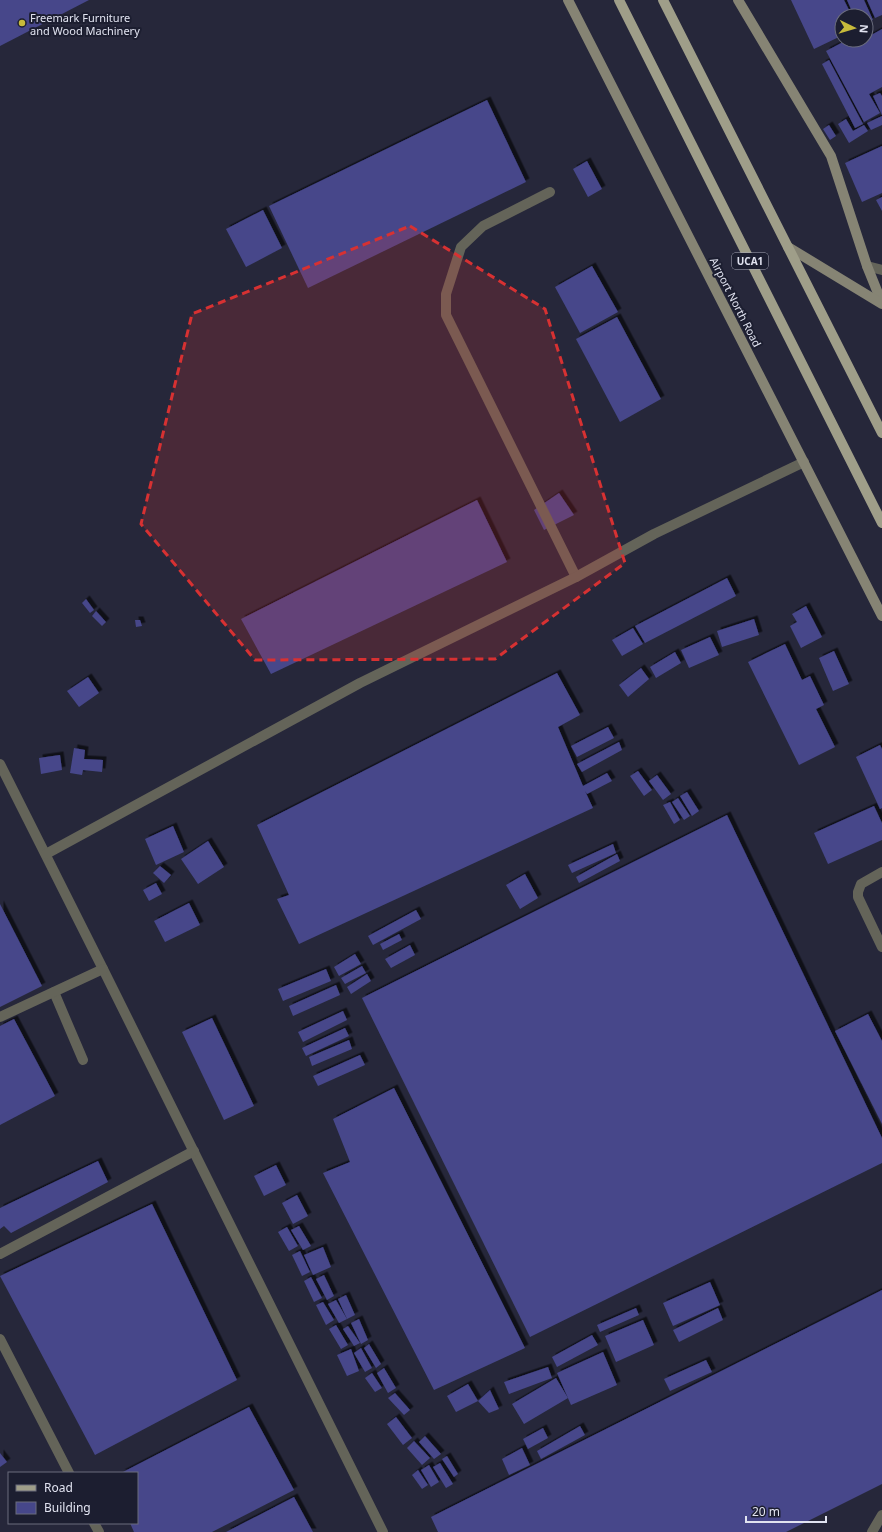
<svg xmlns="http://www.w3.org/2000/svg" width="882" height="1532" viewBox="0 0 882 1532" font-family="'Noto Sans',sans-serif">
<defs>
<filter id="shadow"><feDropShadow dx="3.5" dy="-3.5" stdDeviation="0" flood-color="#0009"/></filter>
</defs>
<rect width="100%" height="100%" fill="#26273a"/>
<g fill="#46478a" filter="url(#shadow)">
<polygon points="0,0 89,0 0,46"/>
<polygon points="791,0 844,0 852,16 842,16 842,29 839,31 841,36 814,49"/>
<polygon points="847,0 864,0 873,20 866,23 866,16 854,16"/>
<polygon points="867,0 882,0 882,15 875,18"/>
<polygon points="882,29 882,87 869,94 880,113 864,122 826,51 847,40 850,46 862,40 866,40 866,38"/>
<polygon points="829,60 863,124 855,128 822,64"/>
<polygon points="880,93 882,96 882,115 873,96"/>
<polygon points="487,100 526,182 308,288 269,206"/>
<polygon points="882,116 882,125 871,130 867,123"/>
<polygon points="846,119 853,131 864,125 868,131 849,143 838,124"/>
<polygon points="829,125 836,136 830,140 823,129"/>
<polygon points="882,146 882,193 862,202 845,163"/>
<polygon points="587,161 602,189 588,197 573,169"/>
<polygon points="882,197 882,211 876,200"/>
<polygon points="263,210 282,248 246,267 226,229"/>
<polygon points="592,266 618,312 580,333 555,287"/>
<polygon points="617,317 661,399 620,422 576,339"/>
<polygon points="559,493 574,515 544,530 534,510"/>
<polygon points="477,500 507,562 271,674 241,619"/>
<polygon points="727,578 736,596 645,643 635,626"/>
<polygon points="86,599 94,610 90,613 82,603"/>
<polygon points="806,606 822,637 801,648 790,626 797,622 792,614"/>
<polygon points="96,611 106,622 102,626 92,616"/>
<polygon points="754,619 759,635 722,647 717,631"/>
<polygon points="135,620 140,620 142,626 136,627"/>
<polygon points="633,628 643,644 622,656 612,640"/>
<polygon points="710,637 719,655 689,668 681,650"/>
<polygon points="785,644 802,680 810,676 824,705 816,709 835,747 799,765 748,662"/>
<polygon points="834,651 849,684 833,691 819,658"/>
<polygon points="675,652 681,663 656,678 650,667"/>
<polygon points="641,668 649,679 628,697 619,685"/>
<polygon points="557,673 580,715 558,727 583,786 607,773 612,781 587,794 585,791 593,808 299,944 277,899 289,895 257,825"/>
<polygon points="88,677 99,693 79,707 67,691"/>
<polygon points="608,727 614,738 577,757 571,746"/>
<polygon points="619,742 622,750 582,772 577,764"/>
<polygon points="880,745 882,749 882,808 880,809 856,757"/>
<polygon points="74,748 85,750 84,759 103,760 102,772 83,770 82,775 70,773"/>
<polygon points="60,755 62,770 41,774 39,758"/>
<polygon points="638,771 652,790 644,796 630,776"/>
<polygon points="657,775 671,794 663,800 649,781"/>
<polygon points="687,792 699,811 692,816 680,796"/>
<polygon points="678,798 690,816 684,820 672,802"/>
<polygon points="670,802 680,820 674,824 663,805"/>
<polygon points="874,806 882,823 882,840 828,864 814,833"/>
<polygon points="727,815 882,1138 882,1163 530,1337 362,998"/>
<polygon points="173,826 184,852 156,865 145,839"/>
<polygon points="208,841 224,867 198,884 181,859"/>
<polygon points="613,844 616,853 572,873 568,865"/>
<polygon points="617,854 620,861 579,883 576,877"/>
<polygon points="160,866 171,875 164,883 153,873"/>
<polygon points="525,874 538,898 520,909 506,885"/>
<polygon points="156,883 162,894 149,901 143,890"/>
<polygon points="189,903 200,925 165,942 154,921"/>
<polygon points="0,904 42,986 0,1007"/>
<polygon points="416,910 421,919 373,945 368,936"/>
<polygon points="399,934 402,940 383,950 380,944"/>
<polygon points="410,945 415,955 391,968 385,959"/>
<polygon points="355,954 361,964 339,976 334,967"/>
<polygon points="362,966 366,973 345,984 341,978"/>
<polygon points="326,969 331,981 283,1001 278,989"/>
<polygon points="367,974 371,981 351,994 347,987"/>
<polygon points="336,985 340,995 293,1016 289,1006"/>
<polygon points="343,1011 347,1020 303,1042 298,1032"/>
<polygon points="868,1014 882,1041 882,1124 835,1031"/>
<polygon points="212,1018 254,1106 224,1120 182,1032"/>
<polygon points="14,1019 55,1096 0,1125 0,1026"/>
<polygon points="345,1028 349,1036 306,1056 302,1048"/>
<polygon points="349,1040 352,1049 312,1066 309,1057"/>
<polygon points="360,1055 365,1065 318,1086 313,1076"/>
<polygon points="394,1088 525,1348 434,1390 323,1173 350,1162 333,1119"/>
<polygon points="98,1161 108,1182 11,1233 4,1226 0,1229 0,1208"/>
<polygon points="276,1165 286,1185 264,1196 254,1176"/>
<polygon points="297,1195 308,1216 293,1224 282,1203"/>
<polygon points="152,1204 237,1380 95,1455 0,1276"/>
<polygon points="299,1226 311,1246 303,1250 291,1230"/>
<polygon points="287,1227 298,1246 289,1251 278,1232"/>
<polygon points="323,1247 331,1267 313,1275 304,1255"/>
<polygon points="300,1251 310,1272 302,1276 292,1255"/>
<polygon points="324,1275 334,1296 327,1300 316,1279"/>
<polygon points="311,1277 322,1298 314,1302 304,1281"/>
<polygon points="710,1282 720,1305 673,1326 663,1303"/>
<polygon points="882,1290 882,1484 786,1532 438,1532 431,1517"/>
<polygon points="346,1295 355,1315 347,1319 338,1299"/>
<polygon points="336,1300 347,1319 339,1323 328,1304"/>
<polygon points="323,1302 334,1320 326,1325 316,1305"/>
<polygon points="636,1308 639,1315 600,1332 597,1325"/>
<polygon points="718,1308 723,1320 679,1342 673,1330"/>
<polygon points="359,1319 368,1340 361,1344 351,1323"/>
<polygon points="643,1320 654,1345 616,1362 605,1336"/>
<polygon points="336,1325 348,1345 341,1349 329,1329"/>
<polygon points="348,1326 360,1343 354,1346 343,1329"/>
<polygon points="592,1335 598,1345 557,1367 552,1357"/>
<polygon points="369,1344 381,1364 376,1368 364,1348"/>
<polygon points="361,1348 372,1368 365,1372 354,1353"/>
<polygon points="351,1349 359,1371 347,1376 337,1355"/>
<polygon points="603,1352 617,1385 571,1405 557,1373"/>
<polygon points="706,1360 712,1372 670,1391 664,1379"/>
<polygon points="548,1367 552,1378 509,1394 504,1382"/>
<polygon points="384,1368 396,1388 388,1393 377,1373"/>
<polygon points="372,1373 382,1388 375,1392 365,1378"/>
<polygon points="556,1378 568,1398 524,1424 512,1404"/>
<polygon points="468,1384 478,1401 456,1412 447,1396"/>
<polygon points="490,1390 499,1409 489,1413 478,1401"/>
<polygon points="395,1393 410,1410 404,1415 388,1398"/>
<polygon points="249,1407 294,1490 212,1532 134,1532 130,1523 137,1523 137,1473 121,1473"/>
<polygon points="396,1417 412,1438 403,1445 387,1424"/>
<polygon points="580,1426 585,1435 541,1459 537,1451"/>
<polygon points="543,1428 548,1438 528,1449 523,1439"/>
<polygon points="425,1436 441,1454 434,1459 419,1442"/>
<polygon points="414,1441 430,1458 422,1465 407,1448"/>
<polygon points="522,1448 530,1465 509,1475 502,1459"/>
<polygon points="0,1453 7,1462 0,1467"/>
<polygon points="447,1456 458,1474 454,1477 442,1459"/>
<polygon points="440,1463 453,1484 446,1488 433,1467"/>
<polygon points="429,1465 439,1482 431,1487 421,1470"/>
<polygon points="418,1470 428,1485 422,1489 412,1475"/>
<polygon points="294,1497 313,1532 226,1532"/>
</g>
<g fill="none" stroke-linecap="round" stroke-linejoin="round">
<g stroke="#646459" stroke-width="10">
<polyline points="550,192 483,226 461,247 446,294 446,315 576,577"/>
<polyline points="867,266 882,270"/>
<polyline points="0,764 103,969 383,1532"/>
<polyline points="46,854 360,683 576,577 654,534 804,462"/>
<polyline points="882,872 861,884 858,892 858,897 882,947"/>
<polyline points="54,992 83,1060"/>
<polyline points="0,1017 103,969"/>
<polyline points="0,1254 194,1151"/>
<polyline points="0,1339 69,1473"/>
<polyline points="94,1523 99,1532"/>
<polyline points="872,1532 882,1515"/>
</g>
<g stroke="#868474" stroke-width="10">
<polyline points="568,0 882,616"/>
<polyline points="738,0 831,156 867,266 882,303"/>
<polyline points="788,247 882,304"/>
</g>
<g stroke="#9f9e89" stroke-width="10">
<polyline points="619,0 882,523"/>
<polyline points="663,0 882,433"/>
</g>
</g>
<path fill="#d73132" fill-opacity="0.2" stroke="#d73132" stroke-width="3" stroke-dasharray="8 5" stroke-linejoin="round" d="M 410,226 L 545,309 L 625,563 L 495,659 L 255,660 L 141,524 L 192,314 Z"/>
<circle fill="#c8bb3b" stroke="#1c1e30" stroke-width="1.5" cx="22" cy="23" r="4"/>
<g text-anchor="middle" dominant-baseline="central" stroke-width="4" stroke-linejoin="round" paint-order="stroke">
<rect fill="#1c1e30" stroke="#a6a8b6" stroke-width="1" x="732" y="253" width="36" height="16" rx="3"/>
<g font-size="10" font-weight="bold" fill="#e1e3f0">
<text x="750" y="261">UCA1</text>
</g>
<g font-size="11" fill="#e1e3f0" stroke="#1c1e30" text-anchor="start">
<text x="30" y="17">Freemark Furniture<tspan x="30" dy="13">and Wood Machinery</tspan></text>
</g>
<g font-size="11" fill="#e1e3f0" stroke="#1c1e30">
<text transform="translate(736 302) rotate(63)">Airport North Road</text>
</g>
</g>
<rect x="8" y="1472" width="130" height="52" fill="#1c1e30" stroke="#6b6d7d"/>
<rect x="16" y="1485" width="20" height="6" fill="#9f9e89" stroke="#6b6d7d"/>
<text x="44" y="1492" font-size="12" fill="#e1e3f0">Road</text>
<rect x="16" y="1502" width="20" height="12" fill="#46478a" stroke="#6b6d7d"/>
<text x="44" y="1512" font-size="12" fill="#e1e3f0">Building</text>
<g transform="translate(854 28) rotate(95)"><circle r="19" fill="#1c1e30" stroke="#6b6d7d"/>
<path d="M0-3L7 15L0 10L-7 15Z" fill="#c8bb3b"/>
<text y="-6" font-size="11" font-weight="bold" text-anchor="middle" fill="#e1e3f0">N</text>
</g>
<path d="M746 1516v6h80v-6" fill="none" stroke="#e1e3f0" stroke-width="2"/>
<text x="752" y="1516" font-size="12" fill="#e1e3f0" stroke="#1c1e30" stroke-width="3" paint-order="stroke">20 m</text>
</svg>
